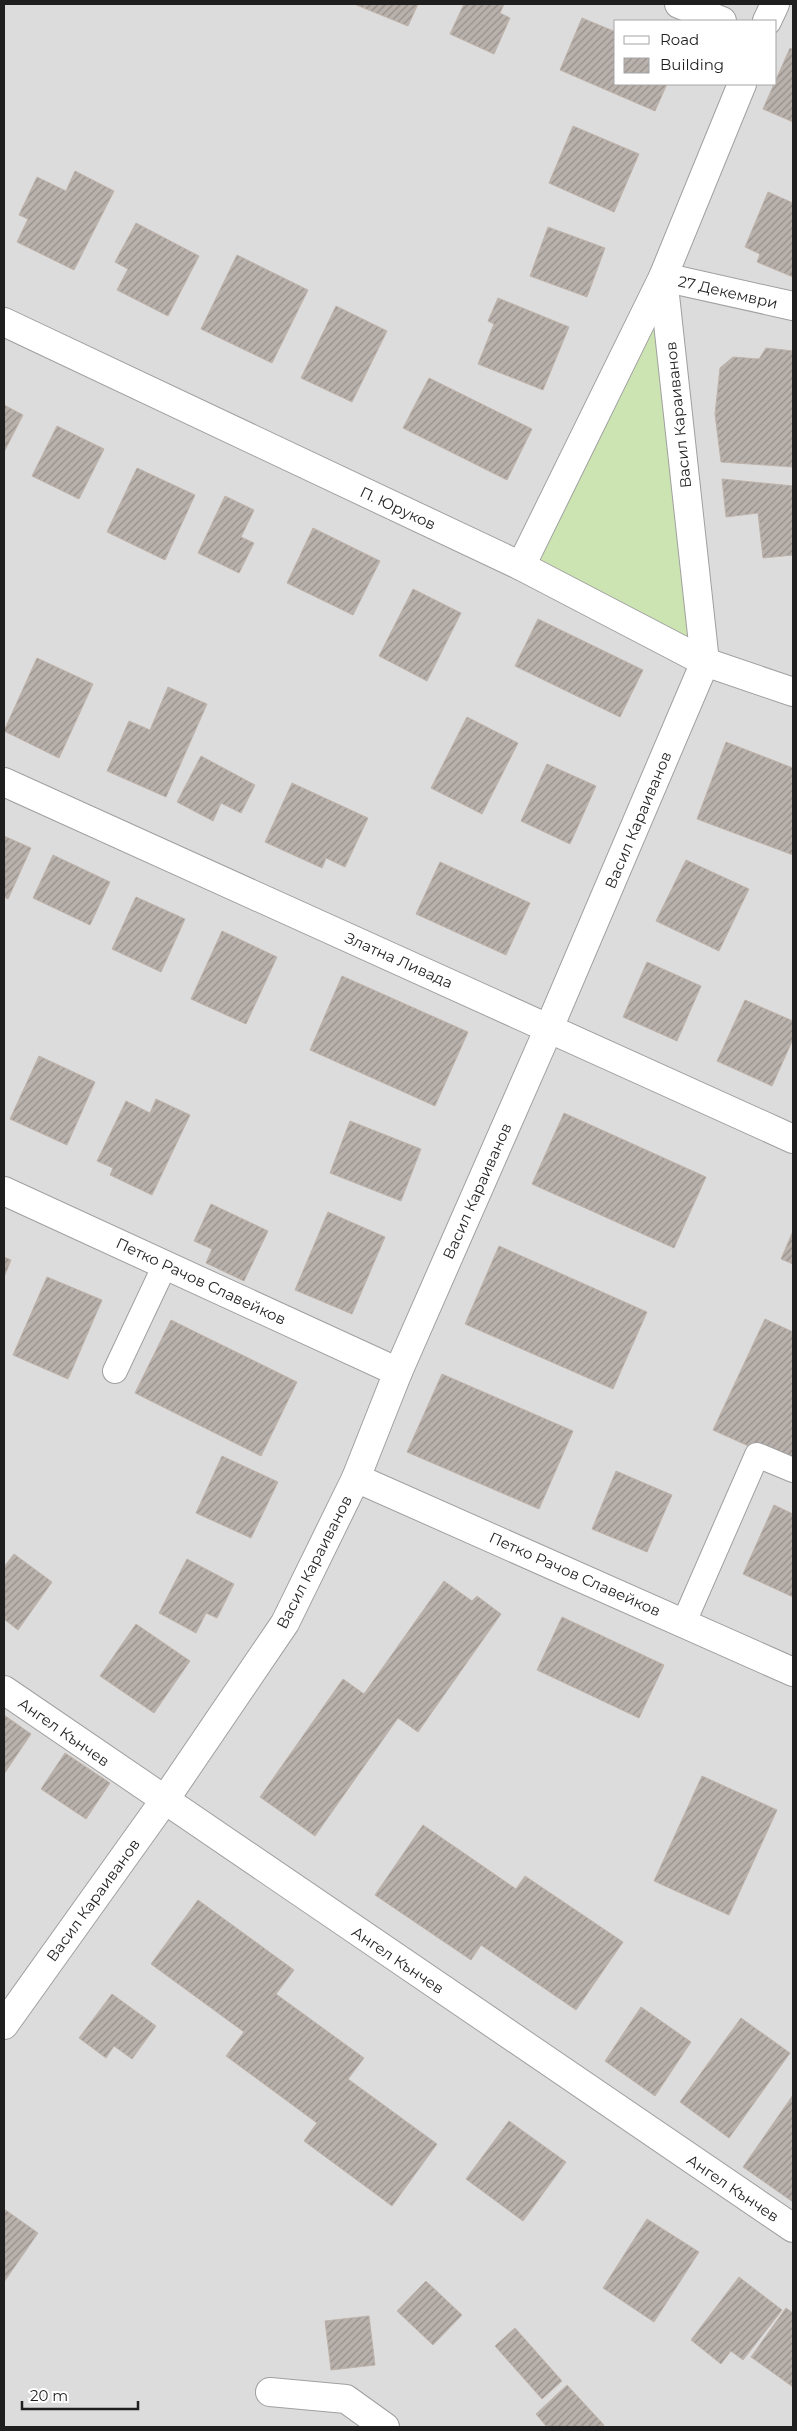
<svg xmlns="http://www.w3.org/2000/svg" width="797" height="2431" viewBox="0 0 797 2431" font-family="Montserrat,sans-serif">
<defs>
<pattern id="building-hatch" width="6" height="6" patternUnits="userSpaceOnUse" patternTransform="scale(1.25)"><rect width="6" height="6" fill="#b8b1ac"/><path d="M-1 1l2-2M0 6l6-6M5 7l2-2" fill="none" stroke="#958f8b"/></pattern>
</defs>
<rect width="100%" height="100%" fill="#efece6"/>
<path fill="#dddcdc" fill-rule="evenodd" d="M 4,4 L 793,4 L 793,2427 L 4,2427 ZM 616,21 L 776,21 L 776,84 L 616,84 Z"/>
<polygon fill="#cce4b1" points="663,277 705,662 521,566"/>
<g fill="url(#building-hatch)" stroke="#bfb3aa">
<polygon points="354,4 418,4 408,26"/>
<polygon points="464,4 504,4 500,13 510,18 494,54 450,34"/>
<polygon points="582,18 616,32 616,84 667,84 655,111 560,70"/>
<polygon points="790,48 793,50 793,122 763,109"/>
<polygon points="573,126 639,154 614,212 549,183"/>
<polygon points="75,171 114,191 74,270 17,242 28,219 19,215 37,177 66,191"/>
<polygon points="768,192 793,203 793,277 757,262 760,254 745,247"/>
<polygon points="136,223 199,256 168,316 117,290 128,269 115,262"/>
<polygon points="548,227 605,248 587,297 530,276"/>
<polygon points="237,255 308,290 272,363 201,329"/>
<polygon points="498,298 569,327 543,390 478,364 494,324 488,321"/>
<polygon points="336,306 387,331 352,402 301,378"/>
<polygon points="766,348 793,351 793,467 721,462 715,414 720,368 733,357 759,359"/>
<polygon points="429,378 532,429 507,480 403,428"/>
<polygon points="4,405 23,415 4,452"/>
<polygon points="57,426 104,449 79,499 32,476"/>
<polygon points="137,468 195,495 165,560 107,532"/>
<polygon points="722,479 793,486 793,555 763,558 758,513 726,517"/>
<polygon points="225,496 254,510 241,537 254,543 239,573 198,553"/>
<polygon points="313,528 380,561 353,615 287,583"/>
<polygon points="413,589 461,613 427,681 379,656"/>
<polygon points="538,619 643,670 620,717 515,666"/>
<polygon points="37,658 93,684 59,758 4,731"/>
<polygon points="168,687 207,704 166,797 107,771 129,721 150,730"/>
<polygon points="467,717 518,743 482,814 431,788"/>
<polygon points="726,742 793,768 793,855 697,819"/>
<polygon points="201,756 255,785 241,813 221,803 213,821 177,802"/>
<polygon points="547,764 596,786 570,844 521,821"/>
<polygon points="292,783 368,818 345,867 326,858 322,868 265,842"/>
<polygon points="4,836 31,848 8,899 4,897"/>
<polygon points="53,855 110,882 90,925 33,898"/>
<polygon points="686,860 749,889 719,951 656,921"/>
<polygon points="440,862 530,903 506,955 416,914"/>
<polygon points="136,897 185,919 161,972 112,949"/>
<polygon points="222,931 277,957 246,1024 191,999"/>
<polygon points="647,962 701,986 677,1041 623,1017"/>
<polygon points="342,976 468,1032 435,1106 310,1050"/>
<polygon points="745,1000 793,1021 793,1039 772,1086 717,1061"/>
<polygon points="39,1056 95,1082 67,1145 10,1119"/>
<polygon points="156,1099 190,1115 152,1195 110,1175 113,1168 97,1161 126,1101 150,1113"/>
<polygon points="564,1113 706,1177 674,1248 532,1184"/>
<polygon points="350,1121 421,1149 401,1201 330,1173"/>
<polygon points="211,1204 268,1231 244,1281 206,1263 212,1249 194,1241"/>
<polygon points="328,1212 385,1237 352,1314 295,1290"/>
<polygon points="793,1231 793,1264 781,1259"/>
<polygon points="499,1246 647,1312 613,1389 465,1324"/>
<polygon points="4,1257 11,1260 4,1277"/>
<polygon points="47,1277 102,1300 68,1379 13,1355"/>
<polygon points="765,1319 793,1332 793,1453 788,1464 713,1430"/>
<polygon points="171,1320 297,1382 261,1456 135,1393"/>
<polygon points="442,1374 573,1431 539,1509 407,1452"/>
<polygon points="222,1456 278,1482 251,1538 196,1513"/>
<polygon points="616,1471 672,1495 647,1552 592,1529"/>
<polygon points="774,1505 793,1514 793,1597 743,1574"/>
<polygon points="14,1554 52,1582 18,1630 4,1619 4,1567"/>
<polygon points="187,1559 234,1584 217,1618 206,1613 196,1633 159,1613"/>
<polygon points="444,1581 472,1601 477,1596 501,1614 418,1732 398,1718 315,1836 260,1797 343,1679 364,1694"/>
<polygon points="562,1617 664,1665 639,1718 537,1670"/>
<polygon points="136,1624 190,1661 154,1713 100,1676"/>
<polygon points="4,1715 31,1734 4,1774"/>
<polygon points="65,1753 110,1783 86,1819 41,1789"/>
<polygon points="702,1776 777,1810 729,1915 654,1881"/>
<polygon points="423,1825 516,1889 525,1876 623,1942 576,2010 481,1945 471,1960 375,1895"/>
<polygon points="198,1900 294,1970 276,1994 364,2058 348,2079 437,2144 392,2206 304,2141 317,2123 226,2056 244,2032 151,1964"/>
<polygon points="112,1994 156,2026 132,2059 114,2046 106,2058 79,2038"/>
<polygon points="641,2007 691,2042 655,2096 605,2061"/>
<polygon points="741,2018 790,2053 729,2138 680,2102"/>
<polygon points="793,2095 793,2202 743,2167"/>
<polygon points="509,2121 566,2162 523,2221 466,2179"/>
<polygon points="4,2209 38,2233 4,2282"/>
<polygon points="647,2219 699,2252 654,2322 603,2288"/>
<polygon points="739,2277 782,2310 743,2360 731,2351 721,2364 691,2340"/>
<polygon points="426,2281 462,2315 433,2345 397,2311"/>
<polygon points="786,2308 793,2313 793,2387 751,2357"/>
<polygon points="369,2316 375,2365 331,2370 325,2321"/>
<polygon points="515,2328 562,2381 542,2399 495,2346"/>
<polygon points="567,2385 604,2425 601,2427 547,2427 536,2414"/>
</g>
<g fill="none" stroke-linecap="round" stroke-linejoin="round">
<g stroke="#a0a0a0" stroke-width="26">
<g id="lane">
<polyline points="115,1371 165,1265"/>
<polyline points="684,1622 757,1455 793,1470"/>
</g>
</g>
<g stroke="#a0a0a0" stroke-width="30">
<g id="street">
<polyline points="679,4 722,21"/>
<polyline points="767,21 775,4"/>
<polyline points="4,322 521,566 705,662 793,692"/>
<polyline points="521,566 663,277 793,306"/>
<polyline points="4,782 793,1139"/>
<polyline points="4,1191 398,1372"/>
<polyline points="356,1478 793,1672"/>
<polyline points="4,1690 793,2228"/>
<polyline points="4,2025 164,1801 285,1623 356,1478 398,1372 549,1028 705,662 663,277 742,84"/>
<polyline points="270,2392 346,2399 385,2427"/>
</g>
</g>
<use href="#lane" stroke="#fff" stroke-width="24"/>
<use href="#street" stroke="#fff" stroke-width="28"/>
</g>
<g text-anchor="middle" dominant-baseline="central" stroke-width="4.5" stroke-linejoin="round" paint-order="stroke">
<g font-size="15" fill="#1f1f1f" stroke="#fff">
<text transform="translate(728 292) rotate(13)">27 Декември</text>
<text transform="translate(678 415) rotate(-96)">Васил Караиванов</text>
<text transform="translate(398 508) rotate(25)">П. Юруков</text>
<text transform="translate(638 820) rotate(-67)">Васил Караиванов</text>
<text transform="translate(399 960) rotate(24)">Златна Ливада</text>
<text transform="translate(477 1191) rotate(-66)">Васил Караиванов</text>
<text transform="translate(201 1281) rotate(25)">Петко Рачов Славейков</text>
<text transform="translate(314 1562) rotate(-63)">Васил Караиванов</text>
<text transform="translate(575 1574) rotate(24)">Петко Рачов Славейков</text>
<text transform="translate(64 1732) rotate(35)">Ангел Кънчев</text>
<text transform="translate(93 1900) rotate(-54)">Васил Караиванов</text>
<text transform="translate(398 1960) rotate(34)">Ангел Кънчев</text>
<text transform="translate(733 2188) rotate(34)">Ангел Кънчев</text>
</g>
</g>
<rect width="797" height="2431" fill="none" stroke="#1f1f1f" stroke-width="10"/>
<rect x="614" y="20" width="162" height="65" fill="#ffffff" stroke="#a5a5a5"/>
<rect x="624" y="36" width="25" height="8" fill="#ffffff" stroke="#a5a5a5"/>
<text x="660" y="45" font-size="15" fill="#1f1f1f">Road</text>
<rect x="624" y="58" width="25" height="15" fill="url(#building-hatch)" stroke="#a5a5a5"/>
<text x="660" y="70" font-size="15" fill="#1f1f1f">Building</text>
<path d="M22 2401v8h116v-8" fill="none" stroke="#1f1f1f" stroke-width="2.5"/>
<text x="30" y="2401" font-size="15" fill="#1f1f1f" stroke="#ffffff" stroke-width="4" paint-order="stroke">20 m</text>
</svg>
